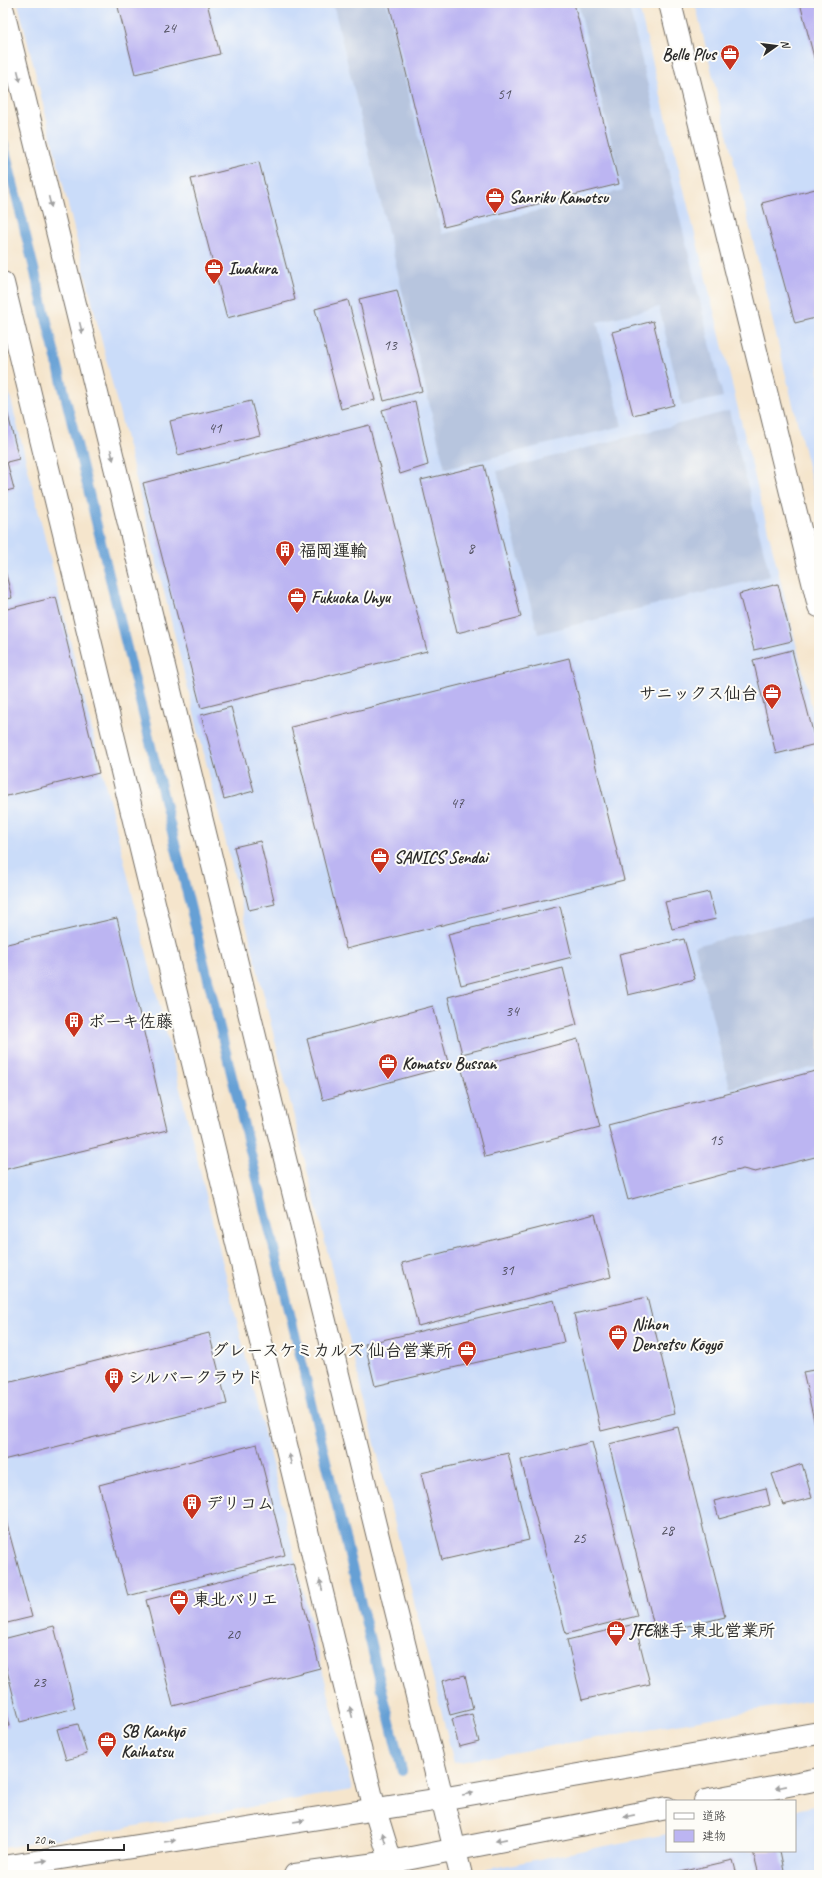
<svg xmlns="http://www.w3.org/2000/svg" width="822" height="1878" viewBox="0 0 822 1878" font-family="Caveat,'Klee One',sans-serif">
<rect width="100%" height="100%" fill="#fdfcf7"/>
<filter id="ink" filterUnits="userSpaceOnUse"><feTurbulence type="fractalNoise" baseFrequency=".025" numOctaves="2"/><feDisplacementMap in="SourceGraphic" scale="8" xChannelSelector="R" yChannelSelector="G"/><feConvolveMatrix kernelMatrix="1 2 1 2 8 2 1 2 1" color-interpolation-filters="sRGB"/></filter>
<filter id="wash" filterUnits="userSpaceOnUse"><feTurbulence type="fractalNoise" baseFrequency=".012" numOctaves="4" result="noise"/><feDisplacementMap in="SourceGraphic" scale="16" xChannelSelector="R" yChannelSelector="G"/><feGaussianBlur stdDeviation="0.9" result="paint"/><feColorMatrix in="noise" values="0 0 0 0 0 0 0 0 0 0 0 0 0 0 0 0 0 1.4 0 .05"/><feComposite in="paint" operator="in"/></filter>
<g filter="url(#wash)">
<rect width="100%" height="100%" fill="#f5e5cc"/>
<g fill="#cadcf9">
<polygon points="18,3 638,3 819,737 819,1699 454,1763"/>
<polygon points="695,3 819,3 819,511"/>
<polygon points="3,367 352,1790 3,1848"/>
<polygon points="819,1805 819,1875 481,1875 483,1870 667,1834 667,1851 795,1851 795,1810"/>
</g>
<g fill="#b7c5de">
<polygon points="333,3 387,3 442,234 623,190 578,3 628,3 723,397 682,406 659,307 597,322 622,426 445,469"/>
<polygon points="729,411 770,576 538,634 497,471"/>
<polygon points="819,915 819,1066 730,1088 695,946"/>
</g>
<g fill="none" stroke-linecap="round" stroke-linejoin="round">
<polyline stroke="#66a0d5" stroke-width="10" points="3,142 402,1771"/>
</g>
<g id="blocks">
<g fill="#bcb5f2">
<polygon points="117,3 207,3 220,54 135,74"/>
<polygon points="389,3 574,3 619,184 444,227"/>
<polygon points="800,3 819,3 819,73 818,73"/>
<polygon points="259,162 295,300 227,318 191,179"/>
<polygon points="819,188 819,317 795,323 762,203"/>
<polygon points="397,290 422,391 384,401 359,299"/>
<polygon points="348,300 375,400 341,409 315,309"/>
<polygon points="653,321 674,405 633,415 612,332"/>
<polygon points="251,401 260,435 178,455 170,421"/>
<polygon points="415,401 428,465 400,474 382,410"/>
<polygon points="6,407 19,459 7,462 14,489 3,492 3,408"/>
<polygon points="369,425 427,651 201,708 143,483"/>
<polygon points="484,465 521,617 457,633 421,480"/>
<polygon points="3,563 12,598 3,600"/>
<polygon points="778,584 792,641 754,650 739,594"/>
<polygon points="56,597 99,773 3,797 3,610"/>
<polygon points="792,650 816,744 776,754 753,660"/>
<polygon points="569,658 624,880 346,949 291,727"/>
<polygon points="231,707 254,791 224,799 201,715"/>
<polygon points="260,841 275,904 249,910 234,847"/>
<polygon points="709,892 716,919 672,929 665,902"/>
<polygon points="560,906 572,957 461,985 448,934"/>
<polygon points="117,918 167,1130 3,1170 3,945"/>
<polygon points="684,939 695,979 628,995 619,954"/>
<polygon points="563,968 577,1025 462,1054 448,997"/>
<polygon points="433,1006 449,1066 323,1100 307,1039"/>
<polygon points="578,1039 600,1127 485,1157 462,1070"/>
<polygon points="819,1070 819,1156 755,1172 743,1169 628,1200 608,1125"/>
<polygon points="595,1214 611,1277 418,1326 402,1263"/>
<polygon points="647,1297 675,1413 601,1431 574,1314"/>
<polygon points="554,1300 564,1342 375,1386 365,1344"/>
<polygon points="209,1333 227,1404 3,1460 3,1384"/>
<polygon points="819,1369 819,1438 818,1438 803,1372"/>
<polygon points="678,1427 725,1617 656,1634 609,1444"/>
<polygon points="592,1442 637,1616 566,1634 521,1460"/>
<polygon points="257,1444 285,1555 128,1596 99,1485"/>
<polygon points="508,1453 529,1540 442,1560 421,1473"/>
<polygon points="802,1464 812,1498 783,1505 772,1474"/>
<polygon points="766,1488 770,1505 719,1519 714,1501"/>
<polygon points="3,1510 32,1617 3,1624"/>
<polygon points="293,1563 320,1668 173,1706 146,1600"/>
<polygon points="635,1624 650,1684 582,1700 567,1640"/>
<polygon points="54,1626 75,1708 20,1722 3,1655 3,1639"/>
<polygon points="465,1675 473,1709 450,1715 442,1681"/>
<polygon points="3,1702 9,1726 3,1727"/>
<polygon points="472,1714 479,1742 459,1747 452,1719"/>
<polygon points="78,1724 87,1754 66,1760 57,1729"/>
<polygon points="753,1851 780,1851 785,1875 759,1875"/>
<polygon points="733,1860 737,1875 672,1875 672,1874"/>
</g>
</g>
</g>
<g filter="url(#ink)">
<use href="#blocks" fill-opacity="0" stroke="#726c63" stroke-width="1"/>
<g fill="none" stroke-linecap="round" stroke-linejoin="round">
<g stroke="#726c63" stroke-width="24">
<g id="minor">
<polyline points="670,3 819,606"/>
<polyline points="3,11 461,1875"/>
<polyline points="3,283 375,1810 395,1875"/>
<polyline points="705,1801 819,1779"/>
<polyline points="3,1867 441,1799 819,1733"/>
<polyline points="295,1875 391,1862 667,1808"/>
</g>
</g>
<use href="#minor" stroke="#fff" stroke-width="22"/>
</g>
<defs><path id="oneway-solid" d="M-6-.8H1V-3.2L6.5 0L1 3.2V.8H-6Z"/></defs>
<g fill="#a0a0a0">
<use href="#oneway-solid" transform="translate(19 76) rotate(76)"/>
<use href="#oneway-solid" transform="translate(50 202) rotate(76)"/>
<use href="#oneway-solid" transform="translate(81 328) rotate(76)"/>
<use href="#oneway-solid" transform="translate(112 455) rotate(76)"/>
<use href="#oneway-solid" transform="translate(290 1459) rotate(-104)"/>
<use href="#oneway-solid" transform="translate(321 1585) rotate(-104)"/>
<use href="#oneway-solid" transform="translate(351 1712) rotate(-104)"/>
<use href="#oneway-solid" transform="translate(781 1787) rotate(169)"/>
<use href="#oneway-solid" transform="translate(468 1794) rotate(-10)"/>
<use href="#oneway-solid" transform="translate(629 1816) rotate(169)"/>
<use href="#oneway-solid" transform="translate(299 1821) rotate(-9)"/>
<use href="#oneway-solid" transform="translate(384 1838) rotate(-107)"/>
<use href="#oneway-solid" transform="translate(501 1840) rotate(169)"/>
<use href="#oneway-solid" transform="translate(170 1841) rotate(-9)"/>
<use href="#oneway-solid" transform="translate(42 1861) rotate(-9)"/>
</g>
</g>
<defs>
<g id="office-pin" transform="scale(1)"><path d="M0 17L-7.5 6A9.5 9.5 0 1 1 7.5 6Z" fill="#c8321e" stroke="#fdfcf7"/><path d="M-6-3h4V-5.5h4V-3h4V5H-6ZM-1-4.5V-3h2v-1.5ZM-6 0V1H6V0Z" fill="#fff"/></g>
<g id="building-pin" transform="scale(1)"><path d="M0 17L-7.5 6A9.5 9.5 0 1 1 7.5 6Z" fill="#c8321e" stroke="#fdfcf7"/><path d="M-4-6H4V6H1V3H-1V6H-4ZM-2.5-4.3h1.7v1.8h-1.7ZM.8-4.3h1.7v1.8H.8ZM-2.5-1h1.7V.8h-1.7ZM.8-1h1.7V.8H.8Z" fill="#fff"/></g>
</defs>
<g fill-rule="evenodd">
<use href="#office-pin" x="730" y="54"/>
<use href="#office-pin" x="495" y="197"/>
<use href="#office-pin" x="214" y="268"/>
<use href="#building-pin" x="285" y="550"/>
<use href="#office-pin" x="297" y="597"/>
<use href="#office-pin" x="772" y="693"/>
<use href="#office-pin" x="380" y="857"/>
<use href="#building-pin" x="74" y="1021"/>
<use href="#office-pin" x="388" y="1063"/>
<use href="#office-pin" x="618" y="1334"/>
<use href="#office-pin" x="467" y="1350"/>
<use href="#building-pin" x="114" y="1377"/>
<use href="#building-pin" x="192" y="1503"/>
<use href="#office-pin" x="179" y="1599"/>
<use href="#office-pin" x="616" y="1630"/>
<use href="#office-pin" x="107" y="1741"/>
</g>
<g text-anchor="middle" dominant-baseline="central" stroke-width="4" stroke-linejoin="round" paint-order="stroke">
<g font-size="15" fill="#4f4e5d">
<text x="169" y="28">24</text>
<text x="504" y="94">51</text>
<text x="390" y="345">13</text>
<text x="215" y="428">41</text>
<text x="471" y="548">8</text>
<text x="457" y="803">47</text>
<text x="512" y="1011">34</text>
<text x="716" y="1140">15</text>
<text x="507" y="1270">31</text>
<text x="667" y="1530">28</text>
<text x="579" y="1538">25</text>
<text x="233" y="1634">20</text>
<text x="39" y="1682">23</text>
</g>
<g font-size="17" font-weight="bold" fill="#2b2b2b" stroke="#fdfcf7" text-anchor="start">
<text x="716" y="54" text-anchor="end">Belle Plus</text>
<text x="509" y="197">Sanriku Kamotsu</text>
<text x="228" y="268">Iwakura</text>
<text x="299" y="550">福岡運輸</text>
<text x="311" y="597">Fukuoka Unyu</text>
<text x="758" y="693" text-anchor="end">サニックス仙台</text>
<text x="394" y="857">SANICS Sendai</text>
<text x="88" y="1021">ボーキ佐藤</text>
<text x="402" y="1063">Komatsu Bussan</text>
<text x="632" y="1324">Nihon<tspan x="632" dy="20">Densetsu Kōgyō</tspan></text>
<text x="453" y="1350" text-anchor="end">グレースケミカルズ 仙台営業所</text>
<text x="128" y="1377">シルバークラウド</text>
<text x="206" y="1503">デリコム</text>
<text x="193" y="1599">東北バリエ</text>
<text x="630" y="1630">JFE継手 東北営業所</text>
<text x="121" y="1731">SB Kankyō<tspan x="121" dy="20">Kaihatsu</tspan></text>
</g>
</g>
<rect width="822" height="1878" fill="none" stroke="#fdfcf7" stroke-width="16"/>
<rect x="666" y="1800" width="130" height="52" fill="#fdfcf7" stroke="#a9a8a5"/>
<rect x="674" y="1813" width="20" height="6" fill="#ffffff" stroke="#a9a8a5"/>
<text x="702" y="1820" font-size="12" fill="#2b2b2b">道路</text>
<rect x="674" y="1830" width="20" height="12" fill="#bcb5f2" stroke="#a9a8a5"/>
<text x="702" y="1840" font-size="12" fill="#2b2b2b">建物</text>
<g transform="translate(776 46) rotate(76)" stroke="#fdfcf7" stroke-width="3" paint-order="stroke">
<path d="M0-3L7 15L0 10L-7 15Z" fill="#2b2b2b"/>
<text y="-6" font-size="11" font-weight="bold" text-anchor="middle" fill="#2b2b2b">N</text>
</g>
<path d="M28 1844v6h96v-6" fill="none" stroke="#2b2b2b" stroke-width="2"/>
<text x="34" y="1844" font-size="12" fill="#2b2b2b" stroke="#fdfcf7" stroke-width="3" paint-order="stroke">20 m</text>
</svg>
